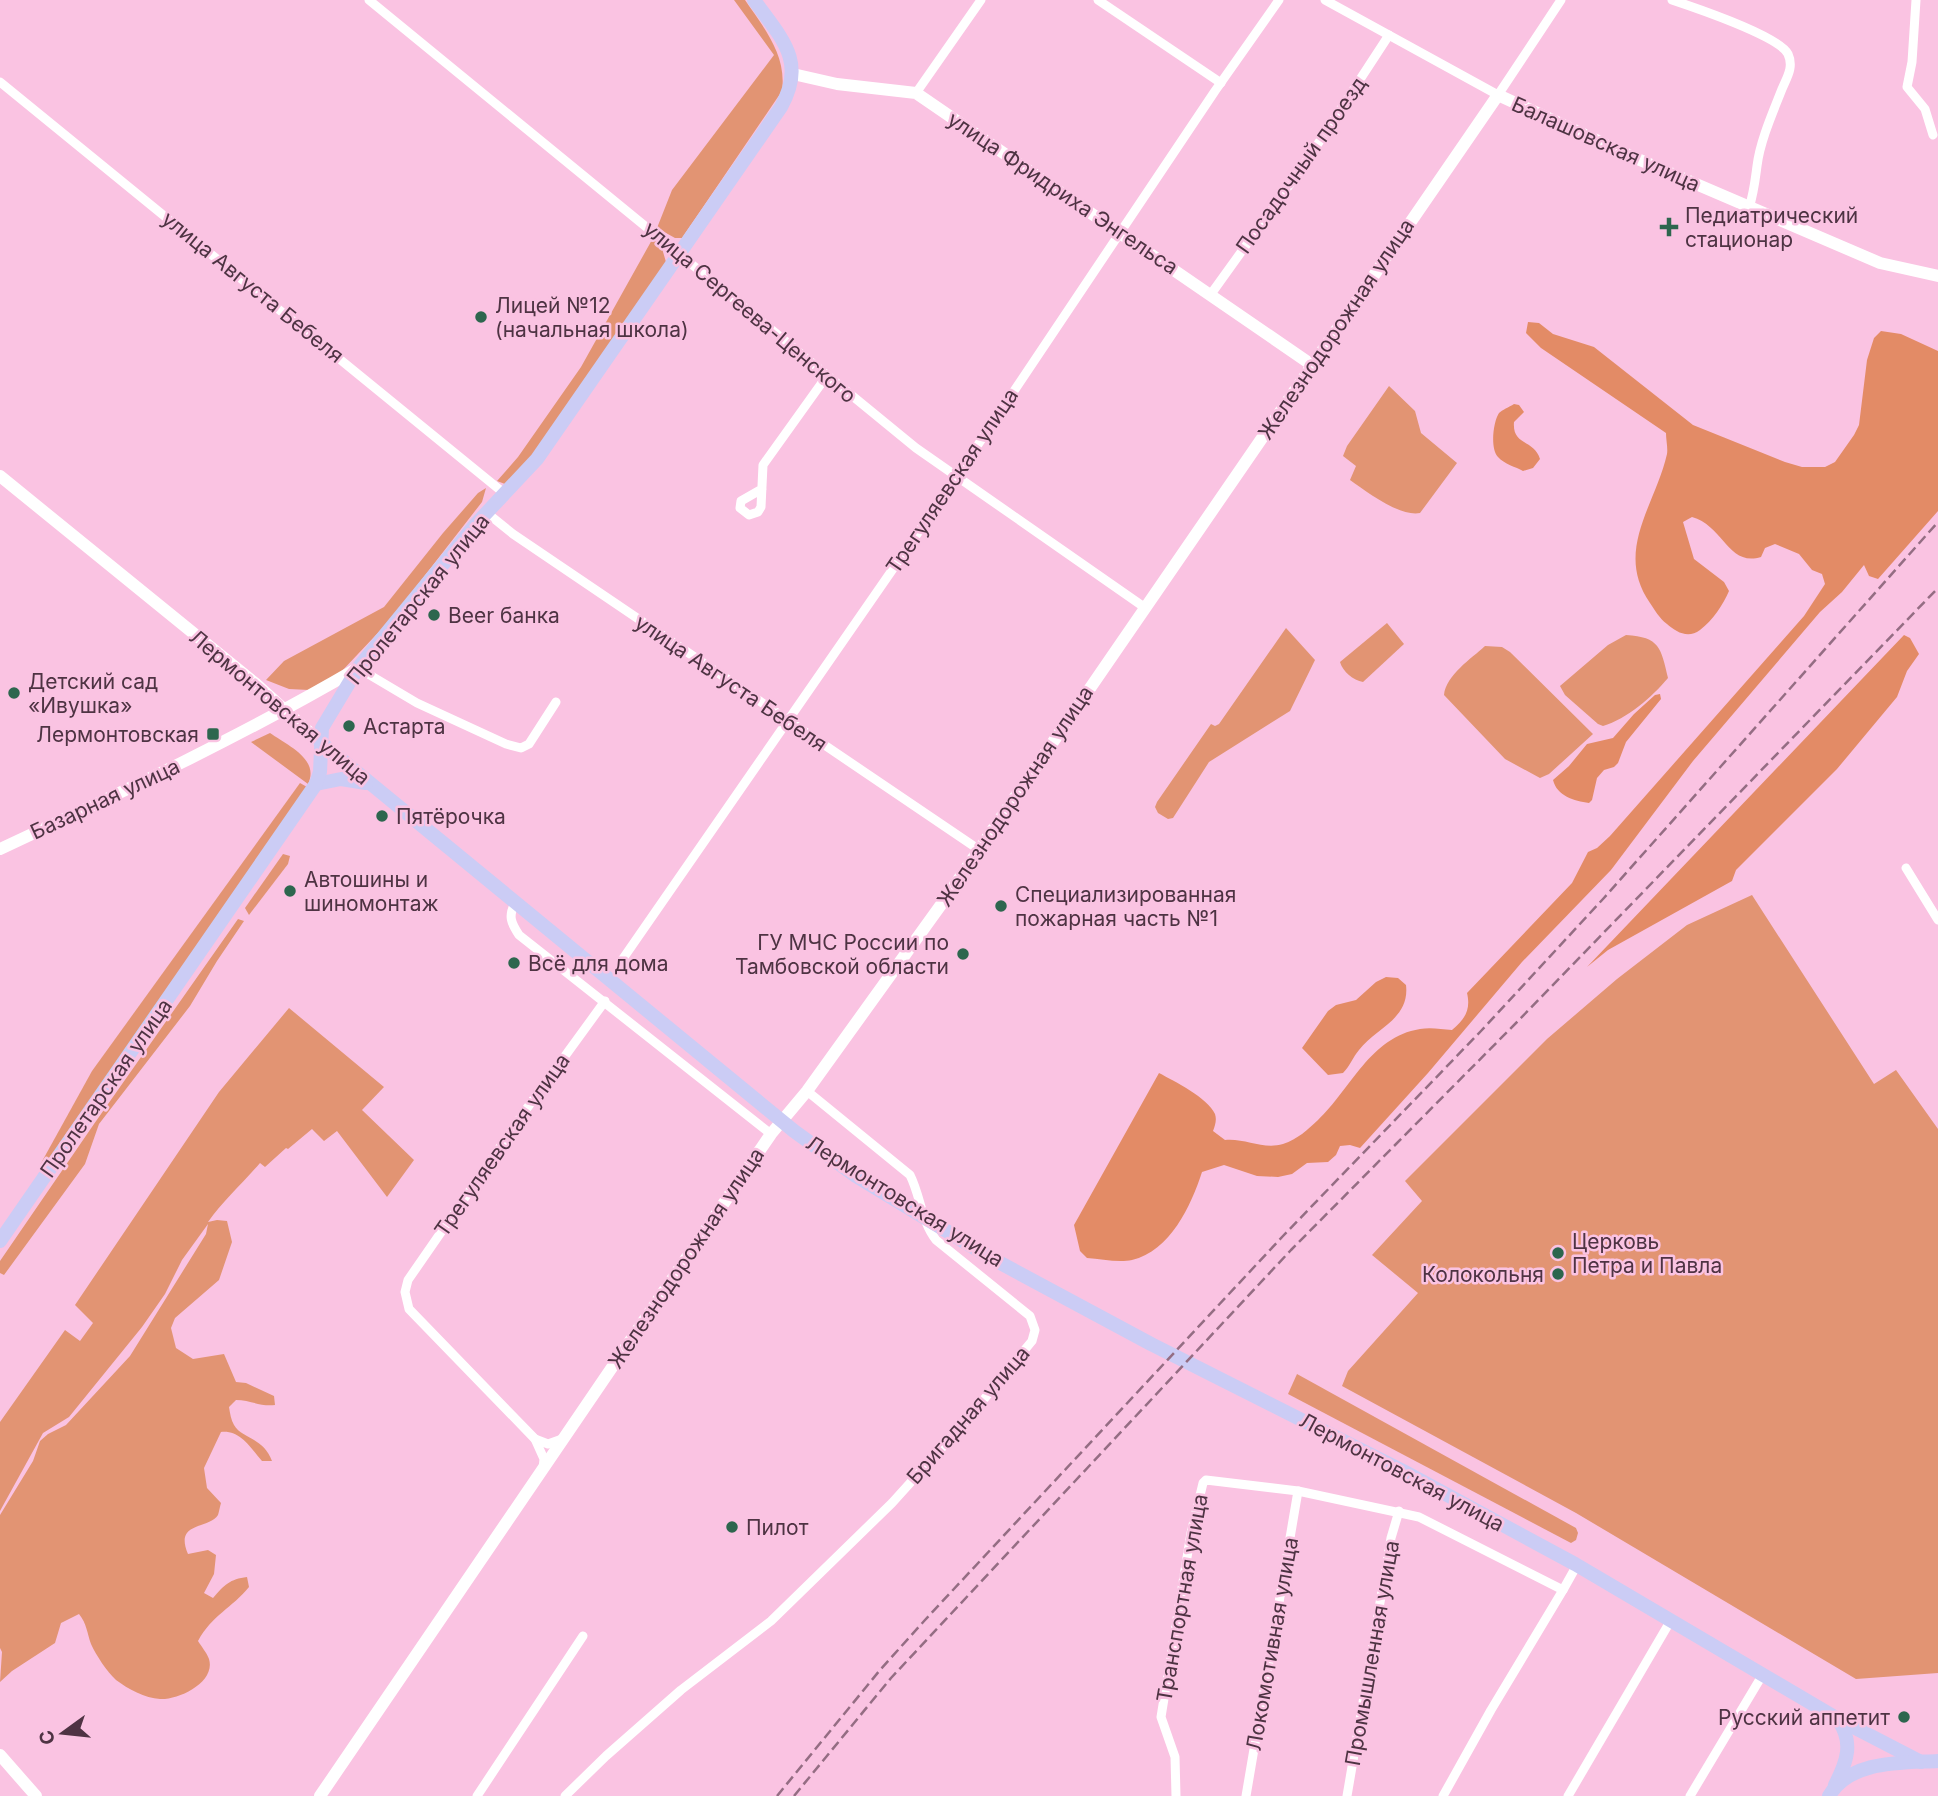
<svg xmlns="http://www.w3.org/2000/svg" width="1938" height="1796" viewBox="0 0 1938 1796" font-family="Inter,sans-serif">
<rect width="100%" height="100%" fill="#fac3e2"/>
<g fill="#e29473">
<path d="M 734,0 L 745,0 C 764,28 787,55 782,91 L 682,238 L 675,238 L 657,228 L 672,190 L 774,55 Z"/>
<polygon points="653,238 661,245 666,262 527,464 505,484 497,481 518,457 581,367"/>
<path d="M 1389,386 L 1415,411 L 1421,433 L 1457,463 L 1420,513 C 1400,517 1367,492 1350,480 L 1356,466 L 1343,456 L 1347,446 Z"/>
<polygon points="486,488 482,502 391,619 341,672 309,690 289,689 266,680 284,661 384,607 443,533 478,493"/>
<path d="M 1387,623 L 1404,644 L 1363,682 C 1353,680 1343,672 1340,662 Z"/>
<polygon points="1286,628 1315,660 1290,711 1209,762 1173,818 1168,819 1158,813 1155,807 1157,802 1211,724 1215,726 1219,724"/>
<path d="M 1626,635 C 1660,637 1661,648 1668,678 C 1652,697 1627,719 1603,726 L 1598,724 L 1565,695 L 1560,686 L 1608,645 Z"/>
<path d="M 1485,646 L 1502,647 L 1510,652 L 1593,734 L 1549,774 L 1540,778 L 1505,759 L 1444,695 C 1446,675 1471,659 1485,646 Z"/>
<path d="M 270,733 C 287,745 320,759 308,784 L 251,742 Z"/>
<polygon points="300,783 307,787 45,1169 40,1165 92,1071"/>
<polygon points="283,854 290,856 288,864 249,915 245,908"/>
<polygon points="1752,895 1874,1084 1896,1070 1938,1129 1938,1673 1856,1679 1576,1513 1342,1386 1348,1371 1418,1293 1372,1255 1422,1201 1405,1181 1547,1039 1617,979 1687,925"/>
<polygon points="238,919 244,921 217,961 190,1006 99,1124 85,1164 4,1275 0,1273 0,1261 94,1124"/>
<path d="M 289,1008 L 384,1087 L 362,1110 L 414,1160 L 387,1197 L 337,1131 L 324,1141 L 312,1129 L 288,1149 L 286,1148 L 265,1167 L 260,1163 C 243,1183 223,1201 208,1222 L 217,1220 L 227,1221 L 232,1242 L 219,1280 L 175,1318 L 171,1328 L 176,1348 L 193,1359 L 224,1354 L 236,1382 L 246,1383 L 274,1396 L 275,1405 C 261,1407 250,1400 236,1400 L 229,1407 C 230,1413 231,1420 234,1425 C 242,1439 263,1437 272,1461 L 262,1461 C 250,1447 240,1430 221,1432 L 204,1468 L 207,1488 L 221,1503 C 220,1506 219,1512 218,1515 C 208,1530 174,1521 188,1554 L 208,1550 L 216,1555 L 214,1574 L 204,1593 L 213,1598 C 224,1585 230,1579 247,1577 L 249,1587 C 232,1608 212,1615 198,1641 C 201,1646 207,1653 209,1659 C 216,1682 179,1700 160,1699 C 145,1698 128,1689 116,1680 C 107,1672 96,1655 91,1644 C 87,1633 87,1624 79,1614 L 61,1623 L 55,1643 L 12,1671 L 0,1682 L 2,1652 L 0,1648 L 0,1515 L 33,1461 L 40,1441 L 48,1434 L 66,1425 L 130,1356 L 206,1234 L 208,1224 L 182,1260 L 165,1294 L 142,1327 L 69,1417 L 43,1433 L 0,1511 L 0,1422 L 65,1330 L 80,1341 L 93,1323 L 75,1305 L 219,1092 Z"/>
<polygon points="1297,1374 1576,1528 1578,1533 1576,1540 1571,1543 1288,1394"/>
</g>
<g fill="#e38b66">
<path d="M 1528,322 L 1539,323 L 1553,334 L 1594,347 L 1693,425 L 1785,462 L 1802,467 L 1825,467 L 1835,462 L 1854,435 L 1859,425 L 1867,360 L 1874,338 L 1881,331 L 1901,334 L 1938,351 L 1938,511 L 1878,579 L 1869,576 L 1864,565 L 1842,592 L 1820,612 L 1693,761 L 1611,870 L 1522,962 L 1428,1073 L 1360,1148 L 1350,1145 L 1340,1146 L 1336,1155 L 1328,1162 L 1307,1163 L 1292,1174 L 1278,1177 L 1257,1176 L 1224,1165 L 1202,1172 C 1191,1206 1170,1251 1132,1260 C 1119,1263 1101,1259 1087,1258 L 1080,1251 L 1074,1225 L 1159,1073 C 1174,1081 1208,1098 1215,1114 C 1217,1120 1215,1126 1213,1131 L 1225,1140 C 1245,1138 1263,1150 1283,1144 C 1298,1139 1307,1130 1318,1120 C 1351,1089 1370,1037 1420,1029 C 1430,1027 1441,1029 1452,1030 C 1465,1019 1471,1010 1467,993 L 1572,883 L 1588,852 L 1597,848 L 1610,836 L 1804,616 L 1825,584 L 1822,574 L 1812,570 L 1799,554 L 1775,544 L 1765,548 L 1761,557 C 1728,567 1724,526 1692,517 L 1683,522 L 1694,559 L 1724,582 L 1729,591 C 1723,605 1713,620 1700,630 C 1688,639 1676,632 1667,624 C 1659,618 1655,610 1650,603 C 1614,551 1655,506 1667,454 C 1668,448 1666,440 1666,433 L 1541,348 L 1526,333 Z"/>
<path d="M 1514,404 L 1519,405 L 1524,412 L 1514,422 C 1512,446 1534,439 1540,459 L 1533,468 L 1523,471 C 1516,467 1504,464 1498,457 C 1490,449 1493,422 1499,413 C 1502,410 1509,407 1514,404 Z"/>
<polygon points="1904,635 1910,638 1919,654 1907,671 1897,697 1837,769 1736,870 1732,881 1608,950 1587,967"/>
<path d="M 1660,694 L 1661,699 L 1626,742 L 1618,763 L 1614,767 L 1604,770 L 1597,778 L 1592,800 L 1589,803 C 1574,801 1557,796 1553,780 L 1569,766 L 1587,744 L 1613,738 L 1634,714 L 1655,695 Z"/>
<path d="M 1386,977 L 1398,978 L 1406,985 C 1410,1019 1376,1028 1359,1050 C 1353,1057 1350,1066 1343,1073 L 1328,1075 L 1302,1048 L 1328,1011 L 1336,1005 L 1356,1000 L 1376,982 Z"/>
</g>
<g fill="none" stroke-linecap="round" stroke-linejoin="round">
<g stroke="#fff" stroke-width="9">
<polyline points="369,0 916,448 1144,607"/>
<polyline points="1098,0 1221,83"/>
<polyline points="1325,0 1498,95 1561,0"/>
<path d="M 1672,0 C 1693,7 1779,36 1788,54 C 1794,67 1787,77 1782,89 C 1773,112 1760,141 1757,166 C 1755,181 1754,192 1749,208"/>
<polyline points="1916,0 1912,62 1907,87 1925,109 1933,135"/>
<polyline points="0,82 505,494"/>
<polyline points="916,93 981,0"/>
<polyline points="1211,294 1308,159 1389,35"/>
<polyline points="762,489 741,501 740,508 749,515 758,512 761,507 763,465 826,377"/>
<polyline points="487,513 513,534 978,849"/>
<polyline points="358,668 417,703 506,744 521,748 529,744 556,702"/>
<polyline points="1906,868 1938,920"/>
<path d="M 515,903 C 508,916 511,923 519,935 L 771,1134"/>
<polyline points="622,960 949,488 1215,91 1279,0"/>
<polyline points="535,1439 548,1444 562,1439"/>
<polyline points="543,1469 544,1459 535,1439 409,1309 405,1292 408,1280 525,1111 605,1001"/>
<polyline points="477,1796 583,1636"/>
<path d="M 565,1796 L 606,1756 L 681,1690 L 771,1621 L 892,1503 L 966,1421 L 1032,1341 L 1035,1330 L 1030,1316 L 936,1240 C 921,1221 921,1197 910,1175 L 807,1091"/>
<polyline points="1176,1796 1175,1757 1161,1717 1191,1533 1203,1483 1206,1480 1298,1491 1419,1517 1563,1590 1577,1565"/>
<polyline points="1246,1796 1298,1491"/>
<polyline points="1347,1796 1391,1538 1399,1511"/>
<polyline points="1443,1796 1491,1710 1563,1590"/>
<polyline points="1568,1796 1671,1620"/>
<polyline points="1690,1796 1763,1674"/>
</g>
<g stroke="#fff" stroke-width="12">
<polyline points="793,74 837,84 916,93 1312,365"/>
<polyline points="0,1755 36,1796"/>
<polyline points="320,1796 771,1134 807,1091 943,902 1498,95 1633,157 1880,263 1938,276"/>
</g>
<g stroke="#fff" stroke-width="12">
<polyline points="0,476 256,684 320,742"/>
<path d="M 0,849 C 121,793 242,736 358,668"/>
</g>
<g stroke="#cbccf5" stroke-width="14">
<polyline points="320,742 794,1131 856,1176 991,1258 1151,1344 1403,1471 1575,1564 1838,1719 1921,1762"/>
<polyline points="316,784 341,779 366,783"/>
<path d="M 0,1241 L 316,784 L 320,772 L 322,728 L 358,668 L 475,525 L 537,459 L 781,107 C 807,61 781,38 754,0"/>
<path d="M 1835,1785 C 1847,1762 1854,1742 1838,1720"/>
<path d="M 1829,1796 C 1850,1760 1901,1763 1938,1761"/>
</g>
<g stroke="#946d83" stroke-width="2.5" stroke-dasharray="10 5" stroke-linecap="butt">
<polyline points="777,1796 880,1670 925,1620 1283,1236 1481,1031 1603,899 1938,522"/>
<polyline points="794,1796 891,1678 1291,1250 1517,1022 1938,588"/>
</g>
</g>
<g fill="#2d664e" stroke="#fac3e2" stroke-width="2.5">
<path d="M1665.5 216.5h7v7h7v7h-7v7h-7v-7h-7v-7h7z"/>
<circle cx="481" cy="317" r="7"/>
<circle cx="434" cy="615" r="7"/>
<circle cx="14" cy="693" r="7"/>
<circle cx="349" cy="726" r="7"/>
<rect x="206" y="727" width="14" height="14" rx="3.5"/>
<circle cx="382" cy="816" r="7"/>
<circle cx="290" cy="891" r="7"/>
<circle cx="1001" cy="906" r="7"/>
<circle cx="963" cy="954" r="7"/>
<circle cx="514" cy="963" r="7"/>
<circle cx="1558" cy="1253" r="7"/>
<circle cx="1558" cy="1274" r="7"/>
<circle cx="732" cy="1527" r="7"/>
<circle cx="1904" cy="1717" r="7"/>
</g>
<g text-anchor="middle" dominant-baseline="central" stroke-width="5" stroke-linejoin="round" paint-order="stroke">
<g font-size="21" fill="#4e3343" stroke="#fac3e2">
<text transform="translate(1606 144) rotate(24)">Балашовская улица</text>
<text transform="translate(1301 165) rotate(-55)">Посадочный проезд</text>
<text transform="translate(1063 193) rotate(34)">улица Фридриха Энгельса</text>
<text transform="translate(253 287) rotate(39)">улица Августа Бебеля</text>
<text transform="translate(750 312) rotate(40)">улица Сергеева-Ценского</text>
<text transform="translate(1336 329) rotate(-56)">Железнодорожная улица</text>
<text transform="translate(952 481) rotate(-56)">Трегуляевская улица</text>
<text transform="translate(418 599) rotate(-51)">Пролетарская улица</text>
<text transform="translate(731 683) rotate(34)">улица Августа Бебеля</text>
<text transform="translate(280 707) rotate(40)">Лермонтовская улица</text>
<text transform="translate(1015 796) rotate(-56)">Железнодорожная улица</text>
<text transform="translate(105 799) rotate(-25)">Базарная улица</text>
<text transform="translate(106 1088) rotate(-55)">Пролетарская улица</text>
<text transform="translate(502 1145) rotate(-55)">Трегуляевская улица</text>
<text transform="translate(905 1201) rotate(32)">Лермонтовская улица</text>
<text transform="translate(686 1258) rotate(-56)">Железнодорожная улица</text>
<text transform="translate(968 1415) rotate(-49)">Бригадная улица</text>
<text transform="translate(1402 1472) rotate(28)">Лермонтовская улица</text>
<text transform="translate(1182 1598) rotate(-80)">Транспортная улица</text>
<text transform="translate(1272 1644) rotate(-80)">Локомотивная улица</text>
<text transform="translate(1372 1653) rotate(-80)">Промышленная улица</text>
</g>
<g font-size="21" fill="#4e3343" stroke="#fac3e2" text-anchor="start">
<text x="1685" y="215">Педиатрический<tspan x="1685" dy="24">стационар</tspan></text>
<text x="495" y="305">Лицей №12<tspan x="495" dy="24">(начальная школа)</tspan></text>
<text x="448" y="615">Beer банка</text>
<text x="28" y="681">Детский сад<tspan x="28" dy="24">«Ивушка»</tspan></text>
<text x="363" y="726">Астарта</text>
<text x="199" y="734" text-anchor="end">Лермонтовская</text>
<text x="396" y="816">Пятёрочка</text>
<text x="304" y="879">Автошины и<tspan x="304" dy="24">шиномонтаж</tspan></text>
<text x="1015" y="894">Специализированная<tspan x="1015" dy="24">пожарная часть №1</tspan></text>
<text x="949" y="942" text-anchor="end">ГУ МЧС России по<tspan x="949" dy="24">Тамбовской области</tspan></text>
<text x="528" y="963">Всё для дома</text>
<text x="1572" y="1241">Церковь<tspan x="1572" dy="24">Петра и Павла</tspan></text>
<text x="1544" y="1274" text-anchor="end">Колокольня</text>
<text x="746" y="1527">Пилот</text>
<text x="1890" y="1717" text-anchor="end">Русский аппетит</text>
</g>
</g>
<g transform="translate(63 1733) rotate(255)" stroke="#fac3e2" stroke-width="5" paint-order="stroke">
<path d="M0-5L12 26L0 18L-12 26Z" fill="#4e3343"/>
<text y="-10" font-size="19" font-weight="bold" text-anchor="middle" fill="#4e3343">С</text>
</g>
</svg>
